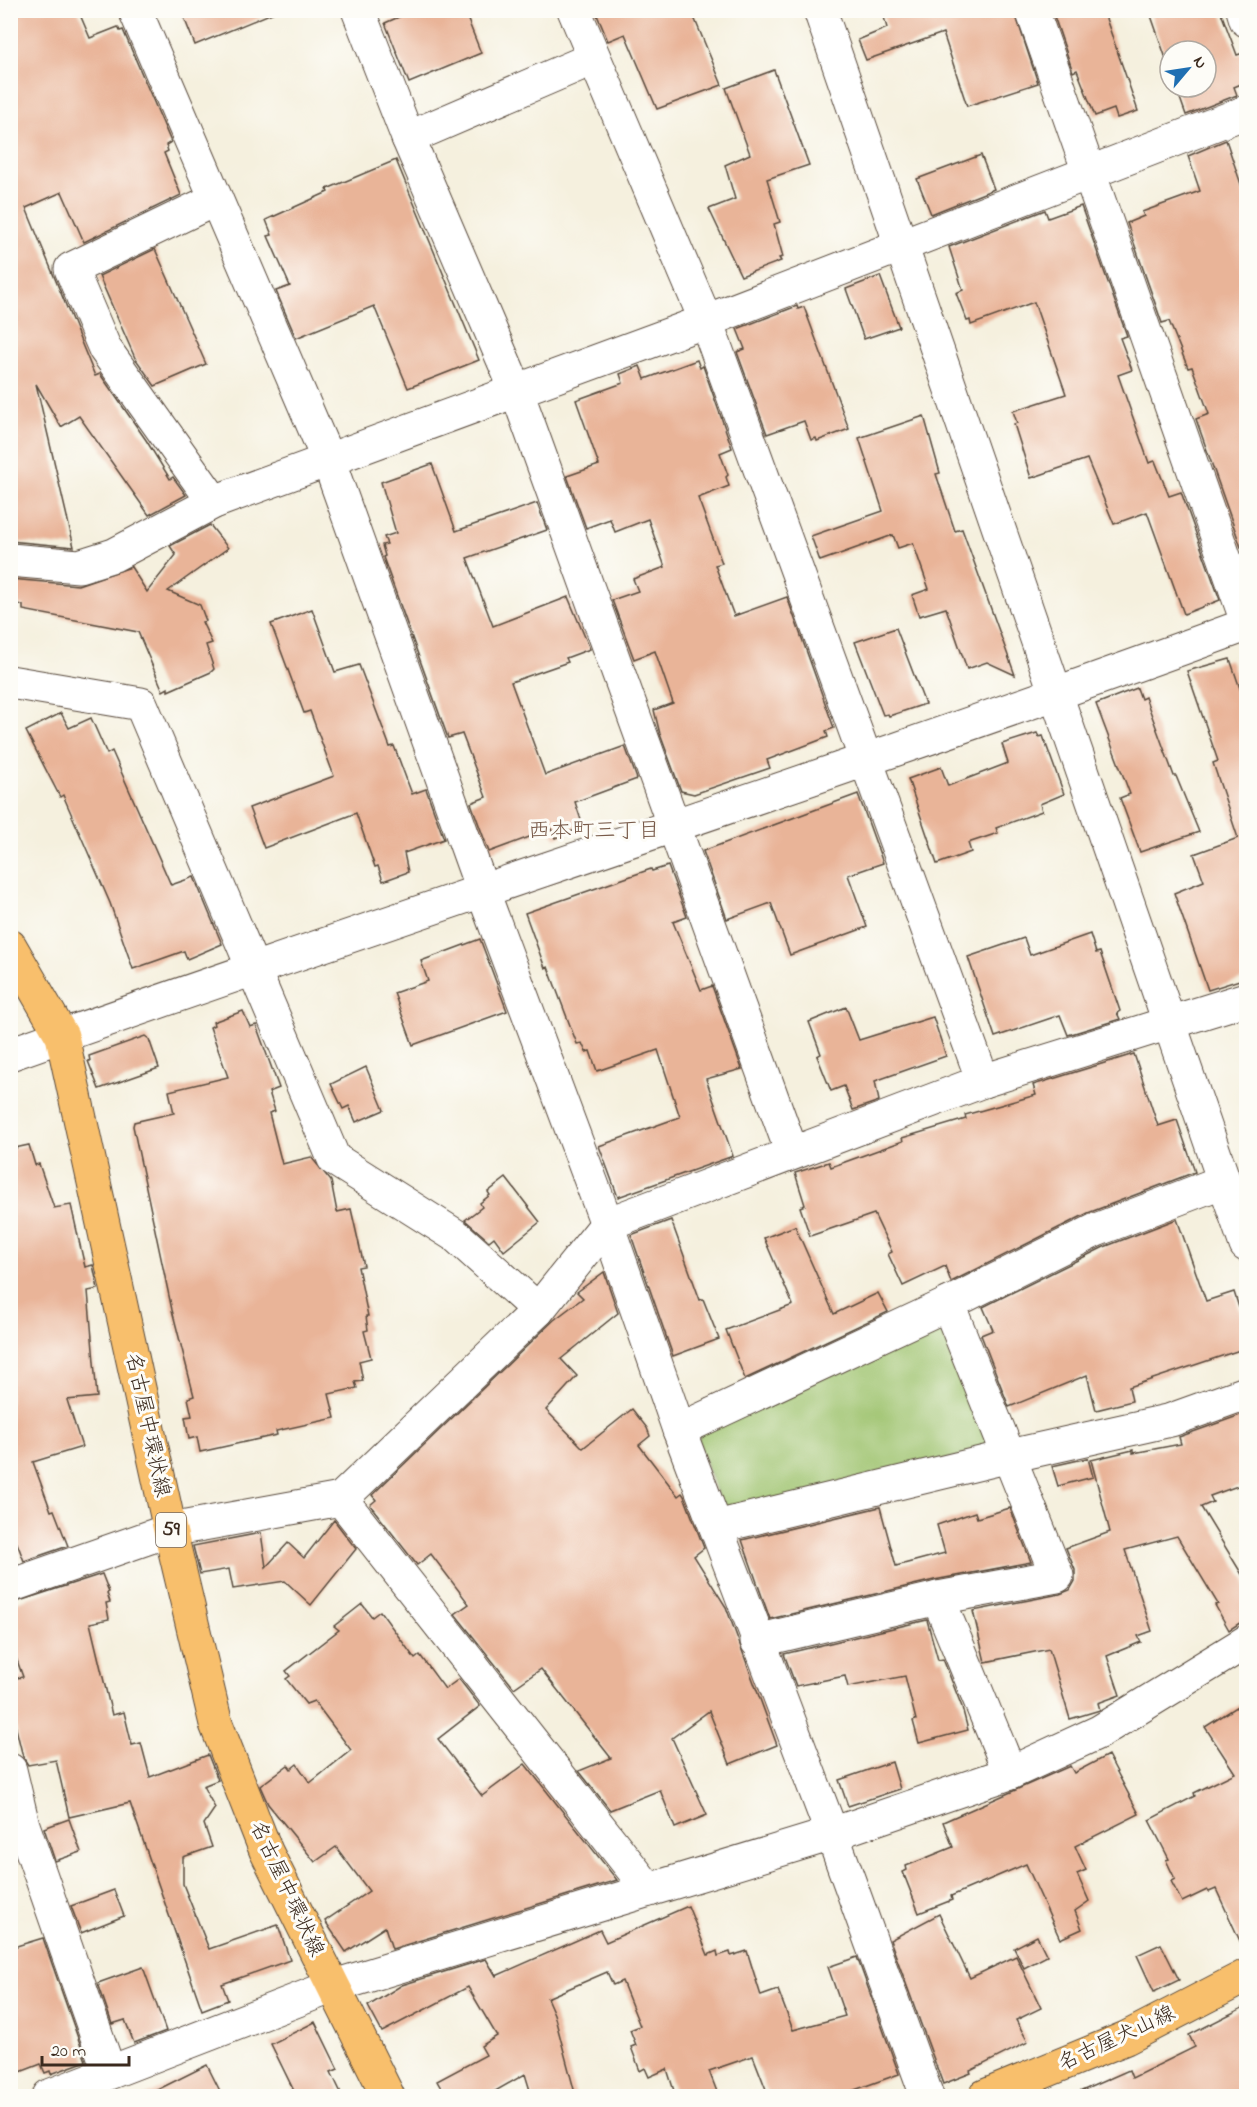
<svg xmlns="http://www.w3.org/2000/svg" width="1257" height="2107" viewBox="0 0 1257 2107" font-family="'Indie Flower','Klee One',sans-serif">
<rect width="100%" height="100%" fill="#fdfcf7"/>
<filter id="ink" filterUnits="userSpaceOnUse"><feTurbulence type="fractalNoise" baseFrequency=".0167" numOctaves="2"/><feDisplacementMap in="SourceGraphic" scale="12" xChannelSelector="R" yChannelSelector="G"/><feConvolveMatrix kernelMatrix="1 2 1 2 8 2 1 2 1" color-interpolation-filters="sRGB"/></filter>
<filter id="wash" filterUnits="userSpaceOnUse"><feTurbulence type="fractalNoise" baseFrequency=".008" numOctaves="4" result="noise"/><feDisplacementMap in="SourceGraphic" scale="24" xChannelSelector="R" yChannelSelector="G"/><feGaussianBlur stdDeviation="1.35" result="paint"/><feColorMatrix in="noise" values="0 0 0 0 0 0 0 0 0 0 0 0 0 0 0 0 0 1.4 0 .05"/><feComposite in="paint" operator="in"/></filter>
<g filter="url(#wash)">
<rect width="100%" height="100%" fill="#f5f0de"/>
<polygon fill="#9dc26d" stroke="#6c7646" stroke-width="1.5" points="937,1318 993,1437 987,1450 735,1511 721,1506 697,1441 704,1424"/>
<g id="blocks">
<g fill="#e9b498">
<polygon points="10,10 78,10 90,38 118,27 120,31 123,30 171,142 166,145 168,151 164,153 181,195 84,242 62,192 26,208 95,376 100,374 146,440 170,479 173,477 186,495 149,515 79,416 61,427 36,384 74,547 10,541"/>
<polygon points="181,10 277,10 277,11 195,45"/>
<polygon points="415,10 464,10 481,53 409,83 385,23"/>
<polygon points="595,10 691,10 722,85 657,109 625,34 608,41"/>
<polygon points="882,10 1014,10 1038,83 967,106 943,33 866,60 858,40 887,28"/>
<polygon points="1052,10 1103,10 1138,111 1117,118 1114,109 1095,116 1077,70 1073,72"/>
<polygon points="1149,10 1220,10 1237,55 1246,52 1246,82 1234,87 1237,95 1186,115 1176,87 1206,87 1206,51 1170,51 1170,70"/>
<polygon points="774,70 809,165 767,179 780,222 774,224 783,257 779,258 781,261 741,276 709,209 735,199 725,165 750,154 726,88"/>
<polygon points="1226,140 1246,199 1246,545 1241,547 1196,419 1209,414 1192,367 1188,368 1169,321 1162,323 1127,223 1144,216 1142,212 1200,191 1188,156"/>
<polygon points="981,155 994,189 931,214 917,179"/>
<polygon points="396,160 479,360 408,388 374,306 296,338 276,291 290,286 268,236 272,235 266,220 328,192 327,189"/>
<polygon points="1081,206 1127,336 1120,338 1132,370 1118,375 1149,463 1155,461 1169,496 1181,492 1220,600 1184,614 1147,512 1114,524 1087,459 1031,478 1014,424 1017,423 1013,411 1066,394 1034,302 971,325 970,320 967,321 956,293 963,290 949,247 1045,210 1048,218"/>
<polygon points="155,249 206,364 155,386 135,358 99,276"/>
<polygon points="880,276 899,327 864,339 846,289"/>
<polygon points="797,306 798,309 804,307 849,429 817,441 816,438 811,440 804,421 767,434 737,352 745,349 737,329"/>
<polygon points="697,360 700,368 703,366 732,448 720,453 728,475 726,477 729,486 698,498 722,563 715,565 734,616 787,597 834,728 826,731 828,737 767,760 770,768 694,794 681,791 660,734 654,710 673,703 655,651 634,659 612,600 638,591 633,579 665,567 648,519 615,532 610,519 586,528 567,476 599,465 576,400 623,383 620,374 640,366 645,379"/>
<polygon points="924,416 940,473 936,474 955,531 962,529 1015,675 987,662 967,669 946,608 919,616 912,595 929,589 913,543 898,548 893,535 820,561 811,536 883,511 859,438"/>
<polygon points="432,464 456,531 537,503 547,530 467,558 493,626 568,597 590,649 566,658 568,662 511,682 545,775 625,746 637,779 575,802 582,823 577,825 578,829 555,838 551,829 489,852 471,803 486,797 462,734 448,738 383,557 385,556 382,545 387,544 384,537 396,533 381,482"/>
<polygon points="210,525 228,548 168,591 200,605 206,621 202,622 212,643 206,645 214,669 211,672 168,691 168,688 163,691 138,632 23,610 23,605 10,603 10,579 78,585 131,567 147,592 176,555 170,546"/>
<polygon points="312,609 335,672 359,665 390,747 394,746 412,794 426,789 444,839 404,853 408,872 383,881 378,866 375,867 356,813 264,848 249,808 334,776 310,711 304,713 271,624"/>
<polygon points="896,628 925,704 889,716 888,714 883,715 855,642"/>
<polygon points="1230,659 1246,706 1246,978 1208,990 1174,893 1204,881 1194,854 1238,838 1213,763 1218,761 1187,671"/>
<polygon points="1137,688 1141,699 1145,697 1174,776 1176,776 1199,832 1140,852 1120,798 1130,794 1096,704"/>
<polygon points="61,713 69,728 91,718 107,754 112,751 171,885 194,877 222,944 187,959 184,951 133,969 110,903 63,795 60,797 26,731"/>
<polygon points="1037,733 1039,737 1043,736 1064,794 1040,804 1042,811 996,828 998,833 968,843 971,852 937,864 908,779 941,767 948,786 1008,763 1002,744"/>
<polygon points="858,794 883,863 848,875 867,927 790,955 771,903 727,919 703,851"/>
<polygon points="668,866 687,917 673,922 701,990 712,986 742,1069 706,1079 733,1156 618,1197 599,1146 680,1117 658,1050 597,1071 590,1051 586,1052 582,1043 577,1044 548,967 545,968 525,913 651,869 652,871"/>
<polygon points="1090,934 1096,953 1100,952 1120,1011 1117,1013 1120,1019 1068,1035 1060,1015 995,1037 968,957 1024,938 1030,955"/>
<polygon points="480,939 507,1011 413,1045 394,993 428,981 421,961"/>
<polygon points="846,1007 859,1040 933,1017 946,1056 875,1081 879,1101 853,1110 844,1086 831,1091 817,1056 821,1054 809,1022"/>
<polygon points="243,1011 250,1027 256,1025 279,1088 269,1092 275,1111 269,1113 282,1164 311,1157 331,1181 337,1212 351,1209 364,1266 358,1267 368,1316 366,1316 368,1330 364,1331 371,1358 359,1361 363,1381 355,1382 357,1388 329,1394 335,1418 276,1431 277,1435 200,1452 197,1437 189,1439 185,1417 192,1416 188,1398 194,1396 172,1310 133,1126 134,1122 174,1113 169,1091 228,1077 210,1027 214,1025 213,1022"/>
<polygon points="145,1036 149,1039 159,1068 99,1089 88,1061 90,1061 89,1056"/>
<polygon points="1134,1054 1158,1126 1177,1120 1195,1172 1088,1213 951,1282 945,1266 903,1286 888,1254 892,1252 874,1214 810,1236 800,1207 805,1205 795,1173 829,1162 831,1167 903,1141 902,1138 966,1119 965,1115 1036,1095 1033,1085"/>
<polygon points="366,1067 384,1110 356,1122 349,1106 343,1109 331,1084"/>
<polygon points="29,1145 35,1165 39,1164 54,1208 71,1205 85,1267 93,1265 98,1289 88,1291 97,1397 67,1400 82,1447 33,1462 51,1511 54,1510 68,1546 24,1561 17,1543 10,1546 10,1149"/>
<polygon points="506,1178 540,1222 504,1251 494,1237 489,1241 465,1220 482,1207 480,1203 490,1195 488,1192"/>
<polygon points="1177,1219 1206,1301 1234,1292 1246,1329 1246,1348 1129,1387 1132,1401 1096,1410 1087,1375 1009,1407 981,1335 993,1330 983,1307 1104,1247"/>
<polygon points="671,1220 700,1300 703,1299 719,1339 673,1356 631,1235"/>
<polygon points="795,1226 834,1314 878,1293 888,1312 745,1379 726,1330 793,1305 764,1238"/>
<polygon points="604,1272 618,1313 561,1359 577,1376 546,1410 583,1448 632,1409 647,1428 650,1436 639,1445 678,1496 682,1493 684,1496 704,1548 694,1556 726,1607 777,1745 730,1764 709,1711 672,1738 707,1815 675,1828 660,1790 610,1810 579,1771 611,1758 541,1669 514,1688 455,1614 469,1604 431,1554 417,1565 370,1505 376,1500 372,1495 554,1320 583,1298 577,1292"/>
<polygon points="1246,1413 1246,1483 1210,1496 1213,1502 1201,1507 1246,1581 1246,1619 1229,1630 1215,1605 1218,1604 1177,1536 1125,1550 1152,1631 1138,1636 1141,1642 1107,1656 1120,1695 1098,1703 1100,1710 1070,1719 1049,1649 985,1662 973,1611 1060,1594 1070,1590 1075,1581 1075,1570 1066,1548 1110,1532 1091,1460 1133,1450 1133,1453 1181,1444 1179,1437"/>
<polygon points="1088,1458 1093,1477 1058,1486 1052,1466"/>
<polygon points="880,1507 896,1566 945,1553 937,1525 975,1512 977,1518 1010,1508 1031,1562 934,1580 770,1619 742,1540"/>
<polygon points="334,1520 356,1549 311,1605 285,1581 233,1589 229,1569 200,1574 193,1546 261,1533 266,1567 288,1543 304,1558"/>
<polygon points="102,1574 109,1592 107,1593 110,1602 106,1603 109,1619 90,1623 112,1715 124,1712 132,1745 141,1743 150,1777 208,1755 218,1780 203,1786 215,1808 204,1824 212,1847 183,1857 183,1884 209,1949 278,1925 290,1960 222,1984 228,2000 202,2010 130,1803 69,1817 56,1760 28,1765 23,1757 10,1704 14,1701 11,1679 23,1677 10,1641 10,1604"/>
<polygon points="362,1604 372,1617 380,1611 415,1659 420,1655 445,1689 459,1679 480,1706 438,1739 482,1796 525,1764 617,1880 392,1949 385,1927 346,1952 325,1921 369,1891 336,1847 315,1862 268,1804 260,1786 288,1765 291,1769 297,1764 310,1783 351,1750 314,1701 306,1704 286,1679 290,1676 286,1671 339,1630 334,1626"/>
<polygon points="927,1620 938,1660 943,1659 962,1707 968,1730 919,1743 913,1721 916,1720 905,1676 848,1687 845,1676 796,1686 784,1654"/>
<polygon points="1246,1701 1246,1954 1216,1889 1209,1892 1207,1890 1182,1902 1171,1881 1175,1879 1166,1860 1169,1859 1149,1820 1195,1796 1194,1793 1235,1773 1205,1727"/>
<polygon points="1108,1755 1139,1814 1075,1846 1086,1870 1077,1874 1089,1901 1075,1911 1082,1929 1060,1939 1026,1864 951,1896 952,1900 919,1913 903,1872 907,1870 906,1866 953,1847 943,1822 1070,1766 1074,1773"/>
<polygon points="892,1762 900,1789 848,1806 839,1780"/>
<polygon points="69,1819 81,1852 55,1861 44,1828"/>
<polygon points="114,1890 124,1916 81,1933 71,1906"/>
<polygon points="688,1906 708,1955 717,1951 718,1956 730,1952 731,1956 747,1951 761,1996 778,1990 793,2030 845,2016 828,1967 857,1957 899,2074 835,2097 769,2097 753,2056 709,2071 719,2097 676,2097 667,2069 649,2077 645,2068 640,2071 631,2047 636,2045 630,2030 640,2026 622,1981 613,1985 607,1972 547,1998 554,2014 576,2097 532,2097 525,2074 485,2097 446,2097 437,2081 486,2055 481,2046 497,2036 468,1987 382,2032 368,2006 402,1985 486,1959 496,1976 600,1930 606,1942"/>
<polygon points="939,1914 970,1978 1016,1956 1041,2008 1016,2020 1028,2042 970,2071 971,2073 943,2084 890,1940"/>
<polygon points="1037,1936 1047,1956 1024,1968 1014,1948"/>
<polygon points="43,1938 86,2061 51,2074 50,2071 45,2073 41,2064 10,2076 10,1948"/>
<polygon points="1161,1944 1179,1980 1154,1992 1137,1955"/>
<polygon points="143,1967 166,2031 134,2043 125,2020 112,2024 98,1983"/>
<polygon points="1246,2006 1246,2097 1068,2097 1129,2070 1132,2078 1195,2047 1189,2035"/>
<polygon points="315,2022 338,2069 331,2072 343,2097 297,2097 271,2044"/>
<polygon points="207,2065 223,2097 143,2097"/>
</g>
</g>
</g>
<g filter="url(#ink)">
<use href="#blocks" fill-opacity="0" stroke="#57483b" stroke-width="1.5"/>
<g fill="none" stroke-linecap="round" stroke-linejoin="round">
<g stroke="#57483b" stroke-width="35">
<g id="minor">
<polyline points="135,10 329,462 483,892 607,1224 679,1430 832,1834 927,2096"/>
<polyline points="358,10 408,138 517,392 792,1153"/>
<polyline points="574,10 706,321 983,1081"/>
<polyline points="820,10 1246,1245"/>
<polyline points="1032,10 1246,619"/>
<polyline points="1243,10 1246,20"/>
<polyline points="408,138 594,58"/>
<polyline points="214,502 105,349 71,269 216,199"/>
<polyline points="10,560 79,566 114,555 214,502 706,321 1246,112"/>
<polyline points="10,682 141,704 334,1159 456,1236 538,1310"/>
<path d="M 10,1054 C 421,908 837,775 1246,625"/>
<polyline points="679,1430 948,1304 1096,1230 1224,1181"/>
<polyline points="341,1499 649,1890"/>
<polyline points="716,1527 1010,1456 1171,1420 1246,1393"/>
<polyline points="10,1586 170,1530 341,1499 538,1310 607,1224 983,1081 1246,999"/>
<polyline points="938,1598 1010,1773"/>
<polyline points="757,1641 938,1598 1057,1576 948,1304"/>
<polyline points="10,1770 23,1825 109,2071"/>
<polyline points="49,2096 331,1987 832,1834 1010,1773 1099,1732 1246,1642"/>
</g>
</g>
<g stroke="#57483b" stroke-width="35">
<g id="major">
<polyline points="10,946 62,1036 170,1530 216,1724 266,1851 388,2096"/>
<polyline points="985,2096 1126,2038 1246,1976"/>
</g>
</g>
<use href="#minor" stroke="#fff" stroke-width="33"/>
<use href="#major" stroke="#f8bf6c" stroke-width="33"/>
</g>
</g>
<g text-anchor="middle" dominant-baseline="central" stroke-width="6" stroke-linejoin="round" paint-order="stroke">
<rect fill="#fdfcf7" stroke="#75695f" stroke-width="1.5" x="156" y="1513" width="30" height="34" rx="4.5"/>
<g font-size="20" font-weight="bold" fill="#3b2a1e">
<text x="171" y="1530">59</text>
</g>
<g font-size="21" fill="#3b2a1e" stroke="#fdfcf7">
<text transform="translate(147 1425) rotate(78)">名古屋中環状線</text>
<text transform="translate(286 1889) rotate(65)">名古屋中環状線</text>
<text transform="translate(1117 2039) rotate(-25)">名古屋犬山線</text>
</g>
<g font-size="22" fill="#785a49" stroke="#fdfcf7">
<text x="594" y="832">西本町三丁目</text>
</g>
</g>
<rect width="1257" height="2107" fill="none" stroke="#fdfcf7" stroke-width="36"/>
<g transform="translate(1188 69) rotate(61)"><circle r="28" fill="#fdfcf7" stroke="#afa8a0" stroke-width="1.5"/>
<path d="M0-4.5L10 22L0 15L-10 22Z" fill="#1f6fb2"/>
<text y="-9" font-size="16" font-weight="bold" text-anchor="middle" fill="#3b2a1e">N</text>
</g>
<path d="M42 2056v9h87v-9" fill="none" stroke="#3b2a1e" stroke-width="3"/>
<text x="51" y="2056" font-size="18" fill="#3b2a1e" stroke="#fdfcf7" stroke-width="4.5" paint-order="stroke">20 m</text>
</svg>
